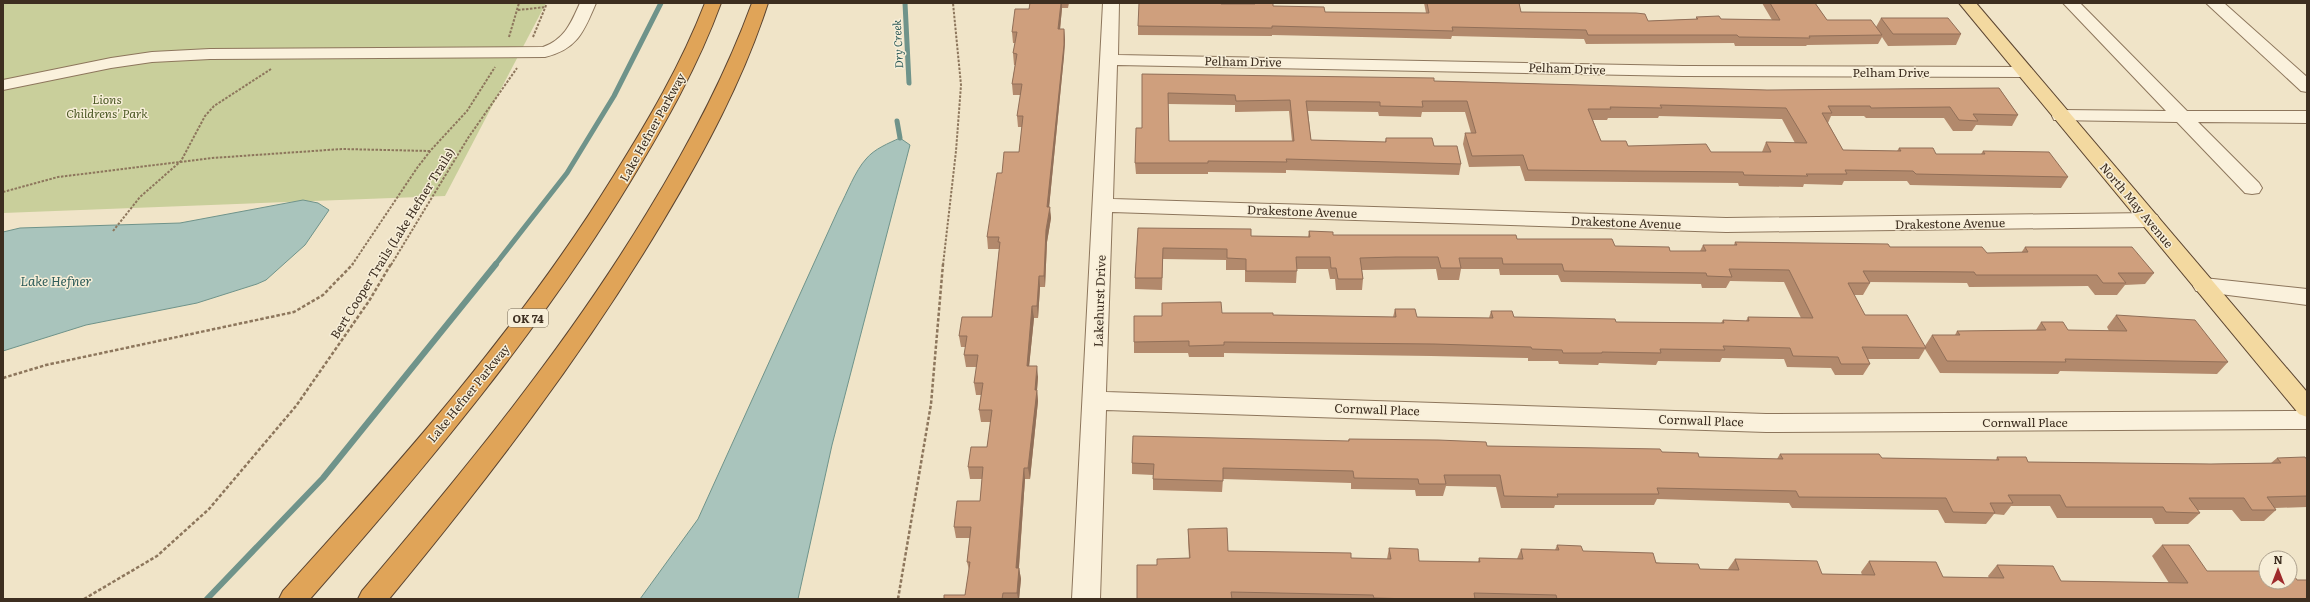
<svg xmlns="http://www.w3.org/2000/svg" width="2310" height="602" viewBox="0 0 2310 602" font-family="Literata,serif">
<rect width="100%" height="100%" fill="#f0e4c8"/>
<polygon fill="#c9cf9b" points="3,3 546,3 445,196 3,213"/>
<g fill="#a9c4bc" stroke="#6f938a">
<path d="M 900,138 L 910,145 L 832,445 L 798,599 L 640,599 L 698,519 L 839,208 C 847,193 855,171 866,159 C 874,149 889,143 900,138 Z"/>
<polygon points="303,200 318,203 329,210 305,245 266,280 257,284 197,303 86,325 3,351 3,232 20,228 180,223"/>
</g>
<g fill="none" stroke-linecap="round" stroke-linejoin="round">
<g stroke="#6f938a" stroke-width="5">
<polyline points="905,3 909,83"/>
<polyline points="897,121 900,138"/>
<polyline points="495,265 567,173 614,96 661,3"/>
</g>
<polyline stroke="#6f938a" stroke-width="6" points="207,599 323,478 496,264"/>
<g stroke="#8d765c" stroke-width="2">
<g id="minor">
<path d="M 580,3 L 596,3 C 584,31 578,49 545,57 L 210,59 L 152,62 L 111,68 L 3,90 L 3,80 L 111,58 L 152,52 L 210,49 L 543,47 C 565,39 571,23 580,3 Z"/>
<polygon points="1103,3 1119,3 1118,55 1683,66 2025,67 2031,68 2034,72 2031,76 2025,77 1683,76 1117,65 1113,199 1726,218 2150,213 2157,215 2160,220 2157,225 2150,227 1726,232 1112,212 1106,392 1766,414 2307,411 2307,429 1766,432 1106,410 1100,599 1072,599"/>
<polygon points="2063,3 2080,3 2187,111 2307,111 2307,123 2198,122 2259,183 2262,188 2259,193 2252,194 2245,193 2177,122 2054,120 2052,116 2054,112 2061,110 2166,111"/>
<polygon points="2206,3 2224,3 2307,77 2307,92 2301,91"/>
<polygon points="2204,278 2307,289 2307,305 2196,291 2193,286 2196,281"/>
</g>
</g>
<g stroke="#5b4430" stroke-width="2">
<polygon id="major" points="1959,3 1976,3 2307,392 2307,417 2299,414"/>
</g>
<g stroke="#5b4430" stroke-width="2">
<g id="highway">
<path d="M 705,3 L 721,3 C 698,66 665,124 630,182 C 539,332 426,467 310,599 L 279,599 L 283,591 C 402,460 520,327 613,177 C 648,121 681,65 705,3 Z"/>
<path d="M 752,3 L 768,3 C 743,80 705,151 663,221 C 583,355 488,479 389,599 L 358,599 L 362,591 C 465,470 565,348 647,213 C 688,146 725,77 752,3 Z"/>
</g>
</g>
<g stroke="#8d765c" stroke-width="2" stroke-dasharray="2.5 1.5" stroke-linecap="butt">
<polyline points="518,10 546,7"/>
<polyline points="509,37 519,3"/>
<polyline points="533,37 547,3"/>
<polyline points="3,192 58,177 212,158 342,149 430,151"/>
<polyline points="113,231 140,197 181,161 205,116 214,106 271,69"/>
<polyline points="352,265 417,168 431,150 467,111 495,67"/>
<polyline points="391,265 468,138 517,68"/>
<polyline points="943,265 956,151 961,85 953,3"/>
</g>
<g stroke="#8d765c" stroke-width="2.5" stroke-dasharray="3.5 2" stroke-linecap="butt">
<polyline points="3,378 46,365 294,312 323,295 353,264"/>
<polyline points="84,599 157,556 209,509 296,406 369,301 391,264"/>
<polyline points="898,599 931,404 943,264"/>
</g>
<use href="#minor" fill="#faf1dc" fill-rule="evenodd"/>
<use href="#major" fill="#f3d9a0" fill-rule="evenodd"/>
<use href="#highway" fill="#e0a458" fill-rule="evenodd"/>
</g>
<g fill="#b2896c" fill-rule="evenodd">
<polygon points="1030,3 1069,3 1068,8 1062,8 1060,29 1064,29 1065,40 1064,56 1049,207 1051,218 1047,242 1045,287 1040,287 1038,318 1034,318 1029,366 1038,377 1037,390 1038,401 1030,479 1025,479 1019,568 1021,579 1019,599 944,599 965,595 969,570 967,562 970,538 956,538 954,527 980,501 982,479 970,479 968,467 987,447 991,422 981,422 979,410 981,395 976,395 974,383 977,367 966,367 964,355 966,347 961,347 959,336 992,317 999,250 999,249 988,249 987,237 1002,173 1019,152 1022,127 1018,127 1017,116 1021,95 1013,95 1012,84 1015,65 1014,65 1013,53 1015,43 1013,43 1012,32 1029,9"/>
<polygon points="1253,3 1273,3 1273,6 1325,12 1426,13 1424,3 1519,3 1521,12 1648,21 1696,19 1696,17 1721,19 1772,20 1762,3 1815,3 1827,20 1876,27 1881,18 1961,34 1956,45 1888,46 1882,37 1878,44 1807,45 1806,46 1735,46 1734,43 1586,44 1584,39 1452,36 1451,39 1272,35 1272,36 1138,35 1138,26 1221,4 1253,4"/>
<path d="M 1142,74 L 1434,81 L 1767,90 L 1999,88 L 2018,115 L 2012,126 L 1976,125 L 1972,131 L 1953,131 L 1944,118 L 1866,118 L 1864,116 L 1831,116 L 1828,123 L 1843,150 L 1897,151 L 1899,148 L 1936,154 L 1981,154 L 1983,151 L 2068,177 L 2061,188 L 1910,185 L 1907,181 L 1844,181 L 1842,185 L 1804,184 L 1803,187 L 1739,186 L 1738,183 L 1525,181 L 1520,166 L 1469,167 L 1463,144 L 1465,133 L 1471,133 L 1465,112 L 1422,112 L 1421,117 L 1379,116 L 1378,112 L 1308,111 L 1311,140 L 1385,142 L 1386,138 L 1434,146 L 1461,164 L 1459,175 L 1286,170 L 1286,173 L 1208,172 L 1208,174 L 1136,174 L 1135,163 L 1142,128 ZM 1168,104 L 1235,105 L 1235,112 L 1289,111 L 1292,141 L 1169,141 ZM 1659,116 L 1782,119 L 1795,143 L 1766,142 L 1762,152 L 1711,152 L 1628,146 L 1601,141 L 1593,120 L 1607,120 L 1608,118 L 1658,118 Z"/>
<polygon points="1138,228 1251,236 1308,237 1309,231 1333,235 1517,239 1670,251 1700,251 1703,245 1734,245 1735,242 1890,247 1987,253 2021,253 2025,247 2154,273 2145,284 2125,285 2117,295 2095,295 2088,286 1969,287 1967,283 1869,282 1870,283 1863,295 1854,295 1865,315 1925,346 1932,335 1955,335 1957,331 2036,330 2041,322 2068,330 2109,331 2107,327 2116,315 2228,362 2217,374 2060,371 2058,374 1940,373 1925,349 1919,359 1868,359 1870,364 1863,375 1835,375 1831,368 1787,367 1784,359 1722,358 1720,362 1658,361 1656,365 1599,363 1598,365 1559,364 1558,361 1528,361 1528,358 1431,356 1224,353 1224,357 1189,357 1188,353 1134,353 1134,316 1162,316 1162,303 1222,313 1273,315 1393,317 1395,309 1417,317 1489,318 1491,311 1514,317 1616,322 1721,323 1723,320 1746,321 1748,317 1801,318 1784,282 1730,281 1726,288 1702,288 1701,284 1561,282 1558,275 1500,275 1499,269 1461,269 1459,280 1438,280 1436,269 1362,270 1363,279 1362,290 1336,290 1335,279 1330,279 1328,269 1297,269 1296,283 1245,282 1245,270 1226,270 1226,260 1163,259 1162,290 1135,289 1135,278"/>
<polygon points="1349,439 1487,446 1662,452 1699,457 1777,459 1780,454 1882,458 1996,460 1997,457 2028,462 2211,464 2271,463 2277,458 2307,460 2307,507 2275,508 2276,510 2264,521 2241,521 2232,510 2197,510 2200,513 2188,524 2155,524 2152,518 2057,518 2050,506 2011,506 2004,515 1994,514 1986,524 1945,523 1938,510 1792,508 1789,503 1657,499 1654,505 1555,505 1554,508 1501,508 1496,487 1446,486 1443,496 1416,496 1415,490 1351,489 1351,483 1223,479 1222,492 1153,490 1153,475 1132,474 1132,463 1348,441"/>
<polygon points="1188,529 1228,551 1351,558 1387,559 1389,548 1419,561 1478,562 1479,558 1517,559 1521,549 1555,550 1557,545 1583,551 1700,569 1729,570 1728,569 1735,559 1822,574 1862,575 1861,572 1869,561 1943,577 1989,578 1988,576 1997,565 2061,581 2169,583 2152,556 2162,545 2207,571 2307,599 1137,599 1157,565 1189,558 1188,540"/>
</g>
<g fill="#916f58">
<polygon points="1061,3 1062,3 1062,8 1059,40 1058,29"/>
<polygon points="1064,29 1065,40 1064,56 1048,218 1047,207"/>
<polygon points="1050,207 1051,218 1047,242 1045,287 1044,276 1046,230"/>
<polygon points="1039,276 1040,287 1038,318 1037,306"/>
<polygon points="1032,306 1034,318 1028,377 1027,366"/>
<polygon points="1037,366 1038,377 1037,390 1038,401 1030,479 1028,468"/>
<polygon points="1024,468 1025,479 1018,579 1016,568"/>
<polygon points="1019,568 1021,579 1019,599 1018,599 1017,593"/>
</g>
<g fill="#cf9f7d" stroke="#916f58" fill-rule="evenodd">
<polygon points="1030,3 1061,3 1058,29 1064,29 1064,45 1047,207 1050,207 1046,230 1044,276 1039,276 1037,306 1032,306 1027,366 1037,366 1035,390 1037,390 1028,468 1024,468 1016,568 1019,568 1017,593 1003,593 1002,599 944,599 944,595 965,595 970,562 967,562 971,527 954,527 957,501 980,501 983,467 968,467 971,447 987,447 992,410 979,410 983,383 974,383 978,355 964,355 967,336 959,336 962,317 992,317 1000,242 998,242 999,237 987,237 997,173 1002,173 1004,152 1019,152 1023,116 1017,116 1022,84 1012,84 1017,54 1013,53 1017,32 1012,32 1015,9 1029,9"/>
<polygon points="1139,3 1221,3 1221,4 1255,4 1255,3 1273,3 1273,6 1324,7 1325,12 1429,13 1427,3 1519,3 1521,12 1636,13 1645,14 1648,21 1698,19 1696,17 1719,16 1721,19 1780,20 1770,3 1815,3 1827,20 1871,20 1882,35 1809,36 1810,38 1739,37 1737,35 1588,35 1586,30 1452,27 1453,31 1272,26 1272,28 1138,26"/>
<polygon points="1881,18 1948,18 1961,34 1893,34"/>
<path d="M 1142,74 L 1434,78 L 1434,81 L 1767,90 L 1999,88 L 2018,115 L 1973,114 L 1978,121 L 1959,120 L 1950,107 L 1871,108 L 1870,106 L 1828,106 L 1832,113 L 1822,113 L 1843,150 L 1901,151 L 1899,148 L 1933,148 L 1936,154 L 1985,154 L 1983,151 L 2049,152 L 2068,177 L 1916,174 L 1913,171 L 1845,170 L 1847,174 L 1806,174 L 1808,176 L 1744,175 L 1743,172 L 1528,170 L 1523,155 L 1472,156 L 1465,133 L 1476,133 L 1467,101 L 1422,101 L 1423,107 L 1380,106 L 1380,102 L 1306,101 L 1311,140 L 1386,142 L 1386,138 L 1432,138 L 1434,146 L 1457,146 L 1461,164 L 1286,159 L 1287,162 L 1208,161 L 1208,163 L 1135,163 L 1136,128 L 1142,128 ZM 1168,93 L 1235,95 L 1236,101 L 1290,100 L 1294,141 L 1169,141 ZM 1660,105 L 1786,108 L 1807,143 L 1766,142 L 1771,152 L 1711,152 L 1706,144 L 1628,146 L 1626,141 L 1601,141 L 1588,109 L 1611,109 L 1610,107 L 1662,108 Z"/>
<polygon points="1138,228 1251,229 1251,236 1310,237 1309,231 1333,232 1333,235 1516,235 1517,239 1612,239 1615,246 1669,247 1670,251 1706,251 1703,245 1737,245 1735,242 1888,244 1890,247 1982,247 1987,253 2028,252 2025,247 2132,247 2154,273 2118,273 2126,283 2103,283 2097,275 1976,275 1974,272 1863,271 1870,283 1848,283 1865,315 1907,315 1926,348 1862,347 1870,364 1841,364 1838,357 1793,356 1790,348 1723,346 1725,350 1660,349 1661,353 1602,352 1602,353 1563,353 1562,350 1532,349 1531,347 1434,344 1224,342 1224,345 1189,346 1189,341 1134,342 1134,316 1162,316 1162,303 1221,302 1222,313 1273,313 1273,315 1396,317 1395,309 1415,309 1417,317 1493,318 1491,311 1512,311 1514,317 1615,319 1616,322 1724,323 1723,320 1749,321 1748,317 1813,318 1789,270 1729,269 1732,277 1707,276 1706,273 1564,271 1562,264 1503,264 1502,258 1459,258 1461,268 1441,268 1438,257 1396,257 1360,258 1363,279 1338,279 1336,268 1331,268 1330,257 1296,257 1297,271 1246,271 1246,259 1227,258 1227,249 1163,248 1162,278 1135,278"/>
<polygon points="2116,315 2195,320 2228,362 2065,359 2066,362 1947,361 1932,335 1960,335 1957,331 2046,330 2041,322 2063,322 2068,330 2127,331"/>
<polygon points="1133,436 1349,441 1349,439 1438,440 1486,442 1487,446 1660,449 1662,452 1698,453 1699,457 1783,459 1780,454 1879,454 1882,458 1999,460 1997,457 2026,457 2028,462 2211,464 2281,463 2277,458 2305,457 2307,460 2307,496 2267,497 2276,510 2252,510 2244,498 2189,498 2200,513 2166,512 2163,507 2066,507 2060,495 2008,495 2013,503 1990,503 1995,513 1953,512 1946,498 1799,497 1796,491 1657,488 1659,494 1557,494 1558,497 1504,496 1500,475 1444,475 1446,484 1419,484 1418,479 1354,478 1353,471 1223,468 1223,481 1153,479 1154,464 1132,463"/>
<polygon points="1227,528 1228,551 1351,553 1351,558 1391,559 1389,548 1418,549 1419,561 1480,562 1479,558 1523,559 1521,549 1559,550 1557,545 1581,546 1583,551 1653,553 1656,563 1698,564 1700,569 1739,570 1735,559 1817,561 1822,574 1875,575 1869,561 1936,562 1943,577 2004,578 1997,565 2053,566 2061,581 2188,583 2162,545 2189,545 2207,571 2266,571 2266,582 2290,582 2290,571 2291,571 2297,580 2307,580 2307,599 1557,599 1556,595 1474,593 1475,599 1414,599 1374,598 1373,595 1231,592 1232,599 1137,599 1137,565 1157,565 1157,559 1190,558 1188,529"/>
</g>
<g text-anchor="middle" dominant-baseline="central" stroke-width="3" stroke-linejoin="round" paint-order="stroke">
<g font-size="11" font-style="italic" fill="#2f5d5a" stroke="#f7eed8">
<text transform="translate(897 44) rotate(-93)">Dry Creek</text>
</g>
<rect fill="#f7eed8" stroke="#756857" stroke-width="1" x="508" y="309" width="40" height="18" rx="3"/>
<g font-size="11" font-weight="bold" fill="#3d2e20">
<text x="528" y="318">OK 74</text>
</g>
<g font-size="12" fill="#3d2e20" stroke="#f7eed8">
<text transform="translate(1243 61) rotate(1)">Pelham Drive</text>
<text transform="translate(1567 68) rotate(2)">Pelham Drive</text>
<text x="1891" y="72">Pelham Drive</text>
<text transform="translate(652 127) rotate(-61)">Lake Hefner Parkway</text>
<text transform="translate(2137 205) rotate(50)">North May Avenue</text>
<text transform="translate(1302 211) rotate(2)">Drakestone Avenue</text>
<text transform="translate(1626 222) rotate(2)">Drakestone Avenue</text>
<text transform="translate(1950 223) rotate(-1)">Drakestone Avenue</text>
<text transform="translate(392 243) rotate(-58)">Bert Cooper Trails (Lake Hefner Trails)</text>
<text transform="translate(1099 301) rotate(-88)">Lakehurst Drive</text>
<text transform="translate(468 393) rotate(-51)">Lake Hefner Parkway</text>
<text transform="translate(1377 409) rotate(2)">Cornwall Place</text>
<text transform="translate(1701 420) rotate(2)">Cornwall Place</text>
<text x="2025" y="422">Cornwall Place</text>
</g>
<g font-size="12" font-style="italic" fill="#4d5a26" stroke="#f7eed8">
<text x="107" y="99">Lions<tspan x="107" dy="14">Childrens' Park</tspan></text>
</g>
<g font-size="13" font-style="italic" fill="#2f5d5a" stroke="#f7eed8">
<text x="56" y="280">Lake Hefner</text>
</g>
</g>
<rect width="2310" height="602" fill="none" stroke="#3d2e20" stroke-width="8"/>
<g transform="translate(2278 570)"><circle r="19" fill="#f7eed8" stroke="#ada18e"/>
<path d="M0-3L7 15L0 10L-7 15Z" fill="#9e2a2b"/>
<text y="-6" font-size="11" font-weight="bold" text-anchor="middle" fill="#3d2e20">N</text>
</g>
</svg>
